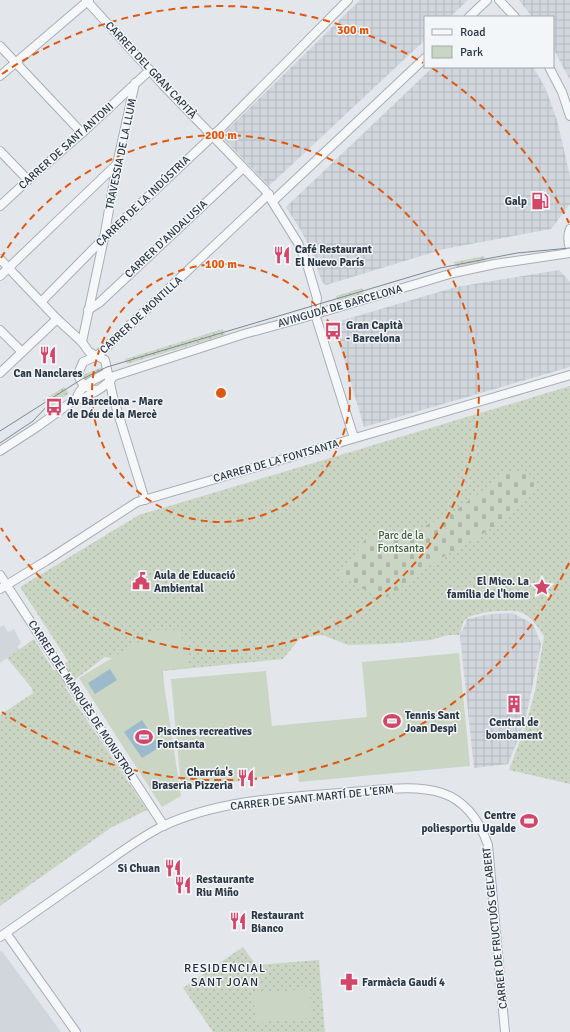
<svg xmlns="http://www.w3.org/2000/svg" width="570" height="1032" viewBox="0 0 570 1032" font-family="Signika,sans-serif">
<defs>
<pattern id="industrial-grid" width="8" height="8" patternUnits="userSpaceOnUse"><rect width="8" height="8" fill="#d1d6dd"/><path d="M0 4h8M4 0v8" fill="none" stroke="#b4b8bf"/></pattern>
<pattern id="green-dots" width="8" height="8" patternUnits="userSpaceOnUse"><rect width="8" height="8" fill="#cad5c4"/><path d="M2 2h.1M6 6h.1" fill="none" stroke="#aeb7aa" stroke-width="1.8" stroke-linecap="round"/></pattern>
<pattern id="cemetery-stones" width="16" height="16" patternUnits="userSpaceOnUse"><rect width="16" height="16" fill="#cad5c4"/><path d="M2 7V4a2 2 0 0 1 4 0v3zM10 15v-3a2 2 0 0 1 4 0v3z" fill="#aeb7aa"/></pattern>
</defs>
<rect width="100%" height="100%" fill="#e3e7eb"/>
<g fill="#d1d6dd">
<polygon points="4,625 8,632 14,629 21,643 18,646 19,650 0,663 0,627"/>
<polygon points="2,951 61,1032 0,1032 0,952"/>
</g>
<g fill="url(#industrial-grid)">
<polygon points="360,0 468,0 450,17 425,17 425,40 269,186 221,136"/>
<polygon points="519,0 570,0 570,80 553,48 553,17 532,17"/>
<polygon points="433,67 533,67 545,87 557,120 570,176 570,204 551,229 444,249 326,285 322,282 310,248 300,229 286,207"/>
<polygon points="559,270 570,282 570,367 364,427 333,323 456,287"/>
<polygon points="513,613 533,624 541,644 525,722 508,764 474,768 460,636 467,619 490,614"/>
</g>
<g fill="url(#green-dots)">
<polygon points="484,256 486,261 456,267 454,262"/>
<polygon points="362,288 365,296 354,299 353,296 338,301 336,296"/>
<polygon points="223,329 225,335 127,364 125,359"/>
<polygon points="102,367 104,372 86,380 83,375"/>
<path d="M 570,386 L 570,784 L 509,770 L 525,727 L 535,691 L 544,636 C 538,628 531,615 520,612 C 510,609 472,612 465,620 C 462,623 461,631 460,635 L 448,635 L 431,640 L 387,644 L 348,645 L 322,635 L 300,638 L 283,659 L 163,671 L 169,746 L 111,660 L 111,658 L 105,657 L 65,687 L 147,810 L 112,827 L 0,906 L 0,715 L 33,693 L 31,687 L 7,658 L 34,639 L 54,671 L 68,661 L 20,587 L 139,515 L 337,456 Z"/>
<polygon points="64,387 69,393 50,408 43,400"/>
<polygon points="243,947 256,965 319,960 325,1032 213,1032 183,988"/>
</g>
<polygon fill="url(#cemetery-stones)" points="525,470 540,486 534,492 488,531 436,561 383,600 340,576 367,537 391,541 451,514 493,482 502,472 518,471"/>
<g fill="#cad5c4">
<polygon points="158,630 181,630 182,639 187,642 189,667 162,671 181,796 162,807 79,678"/>
<polygon points="459,653 470,766 299,782 298,773 241,779 241,781 181,786 171,679 266,671 272,726 367,717 362,662"/>
<polygon points="310,989 311,1018 256,1023 253,993"/>
</g>
<g fill="#9db9cc">
<polygon points="110,669 117,680 95,694 88,683"/>
<polygon points="142,720 160,747 142,758 124,732"/>
</g>
<g fill="none" stroke-linecap="round" stroke-linejoin="round">
<g stroke="#a8aeb6" stroke-width="10">
<g id="street">
<polyline points="86,0 163,85 265,190 298,243 307,264 317,298 315,314 354,438"/>
<polyline points="499,0 515,17"/>
<polyline points="469,17 487,0"/>
<polyline points="0,46 82,133"/>
<polyline points="549,67 562,92 570,116"/>
<polyline points="0,76 89,0"/>
<polyline points="0,151 28,180"/>
<polyline points="273,201 425,58"/>
<polyline points="0,206 28,180 82,133 150,70"/>
<path d="M 570,229 C 567,236 568,242 570,249"/>
<polyline points="0,259 57,319 82,342 89,352 105,360 113,397 145,500"/>
<polyline points="0,276 117,164"/>
<polyline points="41,302 104,238 219,130 348,0"/>
<polyline points="88,310 99,303 243,168"/>
<polyline points="0,330 22,352"/>
<polyline points="82,342 104,238 117,164 135,83"/>
<polyline points="0,373 57,319"/>
<path d="M 97,390 C 85,389 81,384 78,374 L 83,362 L 97,356 L 269,194"/>
<path d="M 77,398 L 82,399 C 93,393 106,387 114,376 L 244,334 L 299,319 L 453,273 L 495,264 L 570,253"/>
<path d="M 0,451 L 37,427 L 77,398 C 79,386 97,378 107,373"/>
<polyline points="0,575 164,826"/>
<polyline points="0,589 46,561 137,502 570,375"/>
<polyline points="6,933 76,1032"/>
<path d="M 0,937 C 31,915 63,893 94,871 C 117,855 140,837 165,825 C 223,799 289,797 352,792 C 380,790 415,784 442,793 C 466,801 480,822 488,845 L 505,1032"/>
</g>
</g>
<use href="#street" stroke="#f6f7f9" stroke-width="8"/>
<g stroke="#7c8895" stroke-width="1">
<polyline points="0,431 82,379 107,367 440,268 517,253 570,248"/>
<polyline points="0,443 33,421 51,402"/>
</g>
</g>
<g fill="none" stroke="#de570f" stroke-width="2" stroke-dasharray="7 5">
<circle cx="221" cy="393" r="129"/>
<path d="M1 258A258 258 0 1 1 1 528"/>
<path d="M569 563A387 387 0 0 1 2 712M2 74A387 387 0 0 1 423 63M432 68A387 387 0 0 1 569 223"/>
</g>
<defs>
<g id="fuel-bare" transform="scale(1.38)"><path d="M-5.5-6h7V0h2V4h1.3V-2.5L3-4.5l.8-.8L6-3V5H2.5V1h-1V6h-7ZM-4.2-4.7v3.2H.2V-4.7Z" fill="#d2466a" stroke="#f3f6f8" stroke-width="2.5" paint-order="stroke"/></g>
<g id="restaurant-bare" transform="scale(1.38)"><path d="M-5-6h1v4h1v-4h1v4h1v-4h1v5L-1.5 .5V6h-2V.5L-5-1ZM5-6V6H3V1.5H1.5Q1.5-4 5-6Z" fill="#d2466a" stroke="#f3f6f8" stroke-width="2.5" paint-order="stroke"/></g>
<g id="bus-bare" transform="scale(1.38)"><path d="M-5-6H5V4H4V6H2V4H-2V6H-4V4H-5ZM-3.5-4V0h7V-4ZM-3.5 1.2v1.5H-2V1.2ZM2 1.2v1.5H3.5V1.2Z" fill="#d2466a" stroke="#f3f6f8" stroke-width="2.5" paint-order="stroke"/></g>
<g id="civic-bare" transform="scale(1.38)"><path d="M-.6-6.5H3V-4.5H.6V-3L4-1V1h2V6H-6V1h2V-1L-.6-3ZM-1.2 2.5V6h2.4V2.5Z" fill="#d2466a" stroke="#f3f6f8" stroke-width="2.5" paint-order="stroke"/></g>
<g id="sight-bare" transform="scale(1.38)"><path d="M0-6L1.8-2.2L6-1.7L2.9 1.2L3.7 5.4L0 3.3L-3.7 5.4L-2.9 1.2L-6-1.7L-1.8-2.2Z" fill="#d2466a" stroke="#f3f6f8" stroke-width="2.5" paint-order="stroke"/></g>
<g id="building-bare" transform="scale(1.38)"><path d="M-4-6H4V6H1V3H-1V6H-4ZM-2.5-4.3h1.7v1.8h-1.7ZM.8-4.3h1.7v1.8H.8ZM-2.5-1h1.7V.8h-1.7ZM.8-1h1.7V.8H.8Z" fill="#d2466a" stroke="#f3f6f8" stroke-width="2.5" paint-order="stroke"/></g>
<g id="stadium-bare" transform="scale(1.38)"><path d="M0-5a6.5 5 0 1 0 0 10a6.5 5 0 1 0 0-10ZM-3.5-1.8h7v3.6h-7Z" fill="#d2466a" stroke="#f3f6f8" stroke-width="2.5" paint-order="stroke"/></g>
<g id="pharmacy-bare" transform="scale(1.38)"><path d="M-2-6h4v4h4v4h-4v4h-4v-4h-4v-4h4Z" fill="#d2466a" stroke="#f3f6f8" stroke-width="2.5" paint-order="stroke"/></g>
</defs>
<g fill-rule="evenodd">
<use href="#fuel-bare" x="540" y="201"/>
<use href="#restaurant-bare" x="282" y="255"/>
<use href="#bus-bare" x="333" y="331"/>
<use href="#restaurant-bare" x="48" y="355"/>
<use href="#bus-bare" x="54" y="407"/>
<use href="#civic-bare" x="141" y="581"/>
<use href="#sight-bare" x="542" y="587"/>
<use href="#building-bare" x="514" y="704"/>
<use href="#stadium-bare" x="392" y="721"/>
<use href="#stadium-bare" x="144" y="737"/>
<use href="#restaurant-bare" x="246" y="778"/>
<use href="#stadium-bare" x="529" y="821"/>
<use href="#restaurant-bare" x="173" y="868"/>
<use href="#restaurant-bare" x="183" y="885"/>
<use href="#restaurant-bare" x="238" y="921"/>
<use href="#pharmacy-bare" x="349" y="982"/>
</g>
<g text-anchor="middle" dominant-baseline="central" stroke-width="3" stroke-linejoin="round" paint-order="stroke">
<g font-size="11" fill="#2a3644" stroke="#f3f6f8">
<text transform="translate(151 70) rotate(47)">CARRER DEL GRAN CAPITÀ</text>
<text transform="translate(66 146) rotate(-42)">CARRER DE SANT ANTONI</text>
<text transform="translate(121 154) rotate(-78)">TRAVESSIA DE LA LLUM</text>
<text transform="translate(143 201) rotate(-44)">CARRER DE LA INDÚSTRIA</text>
<text transform="translate(166 239) rotate(-43)">CARRER D'ANDALUSIA</text>
<text transform="translate(340 306) rotate(-16)">AVINGUDA DE BARCELONA</text>
<text transform="translate(141 315) rotate(-43)">CARRER DE MONTILLA</text>
<text transform="translate(276 461) rotate(-16)">CARRER DE LA FONTSANTA</text>
<text transform="translate(82 700) rotate(57)">CARRER DEL MARQUÈS DE MONISTROL</text>
<text transform="translate(312 798) rotate(-6)">CARRER DE SANT MARTÍ DE L'ERM</text>
<text transform="translate(495 928) rotate(-96)">CARRER DE FRUCTUÓS GELABERT</text>
</g>
<g font-size="11" font-weight="bold" fill="#2a3644" stroke="#f3f6f8" text-anchor="start">
<text x="527" y="201" text-anchor="end">Galp</text>
<text x="295" y="249">Café Restaurant<tspan x="295" dy="13">El Nuevo París</tspan></text>
<text x="346" y="325">Gran Capità<tspan x="346" dy="13">- Barcelona</tspan></text>
<text x="48" y="373" text-anchor="middle">Can Nanclares</text>
<text x="67" y="401">Av Barcelona - Mare<tspan x="67" dy="13">de Déu de la Mercè</tspan></text>
<text x="154" y="575">Aula de Educació<tspan x="154" dy="13">Ambiental</tspan></text>
<text x="529" y="581" text-anchor="end">El Mico. La<tspan x="529" dy="13">família de l'home</tspan></text>
<text x="405" y="715">Tennis Sant<tspan x="405" dy="13">Joan Despi</tspan></text>
<text x="514" y="722" text-anchor="middle">Central de<tspan x="514" dy="13">bombament</tspan></text>
<text x="157" y="731">Piscines recreatives<tspan x="157" dy="13">Fontsanta</tspan></text>
<text x="233" y="772" text-anchor="end">Charrúa's<tspan x="233" dy="13">Braseria Pizzeria</tspan></text>
<text x="516" y="815" text-anchor="end">Centre<tspan x="516" dy="13">poliesportiu Ugalde</tspan></text>
<text x="160" y="868" text-anchor="end">Si Chuan</text>
<text x="196" y="879">Restaurante<tspan x="196" dy="13">Riu Miño</tspan></text>
<text x="251" y="915">Restaurant<tspan x="251" dy="13">Bianco</tspan></text>
<text x="362" y="982">Farmàcia Gaudí 4</text>
</g>
<g font-size="11" fill="#436037" stroke="#f3f6f8">
<text x="401" y="535">Parc de la<tspan x="401" dy="13">Fontsanta</tspan></text>
</g>
<g font-size="12" letter-spacing="1" fill="#1c2735" stroke="#f3f6f8">
<text x="225" y="968">RESIDENCIAL<tspan x="225" dy="14">SANT JOAN</tspan></text>
</g>
</g>
<circle cx="221" cy="393" r="6" fill="#de570f" stroke="#f3f6f8" stroke-width="2"/>
<g font-size="12" text-anchor="middle" font-weight="bold" fill="#de570f" stroke="#f3f6f8" stroke-width="3" stroke-linejoin="round" paint-order="stroke">
<text x="353" y="34">300 m</text>
<text x="221" y="139">200 m</text>
<text x="221" y="268">100 m</text>
</g>
<rect x="424" y="16" width="130" height="52" fill="#f3f6f8" stroke="#a3a9b0"/>
<rect x="432" y="29" width="20" height="6" fill="#f6f7f9" stroke="#a3a9b0"/>
<text x="460" y="36" font-size="12" fill="#2a3644">Road</text>
<rect x="432" y="46" width="20" height="12" fill="#cad5c4" stroke="#a3a9b0"/>
<text x="460" y="56" font-size="12" fill="#2a3644">Park</text>
</svg>
